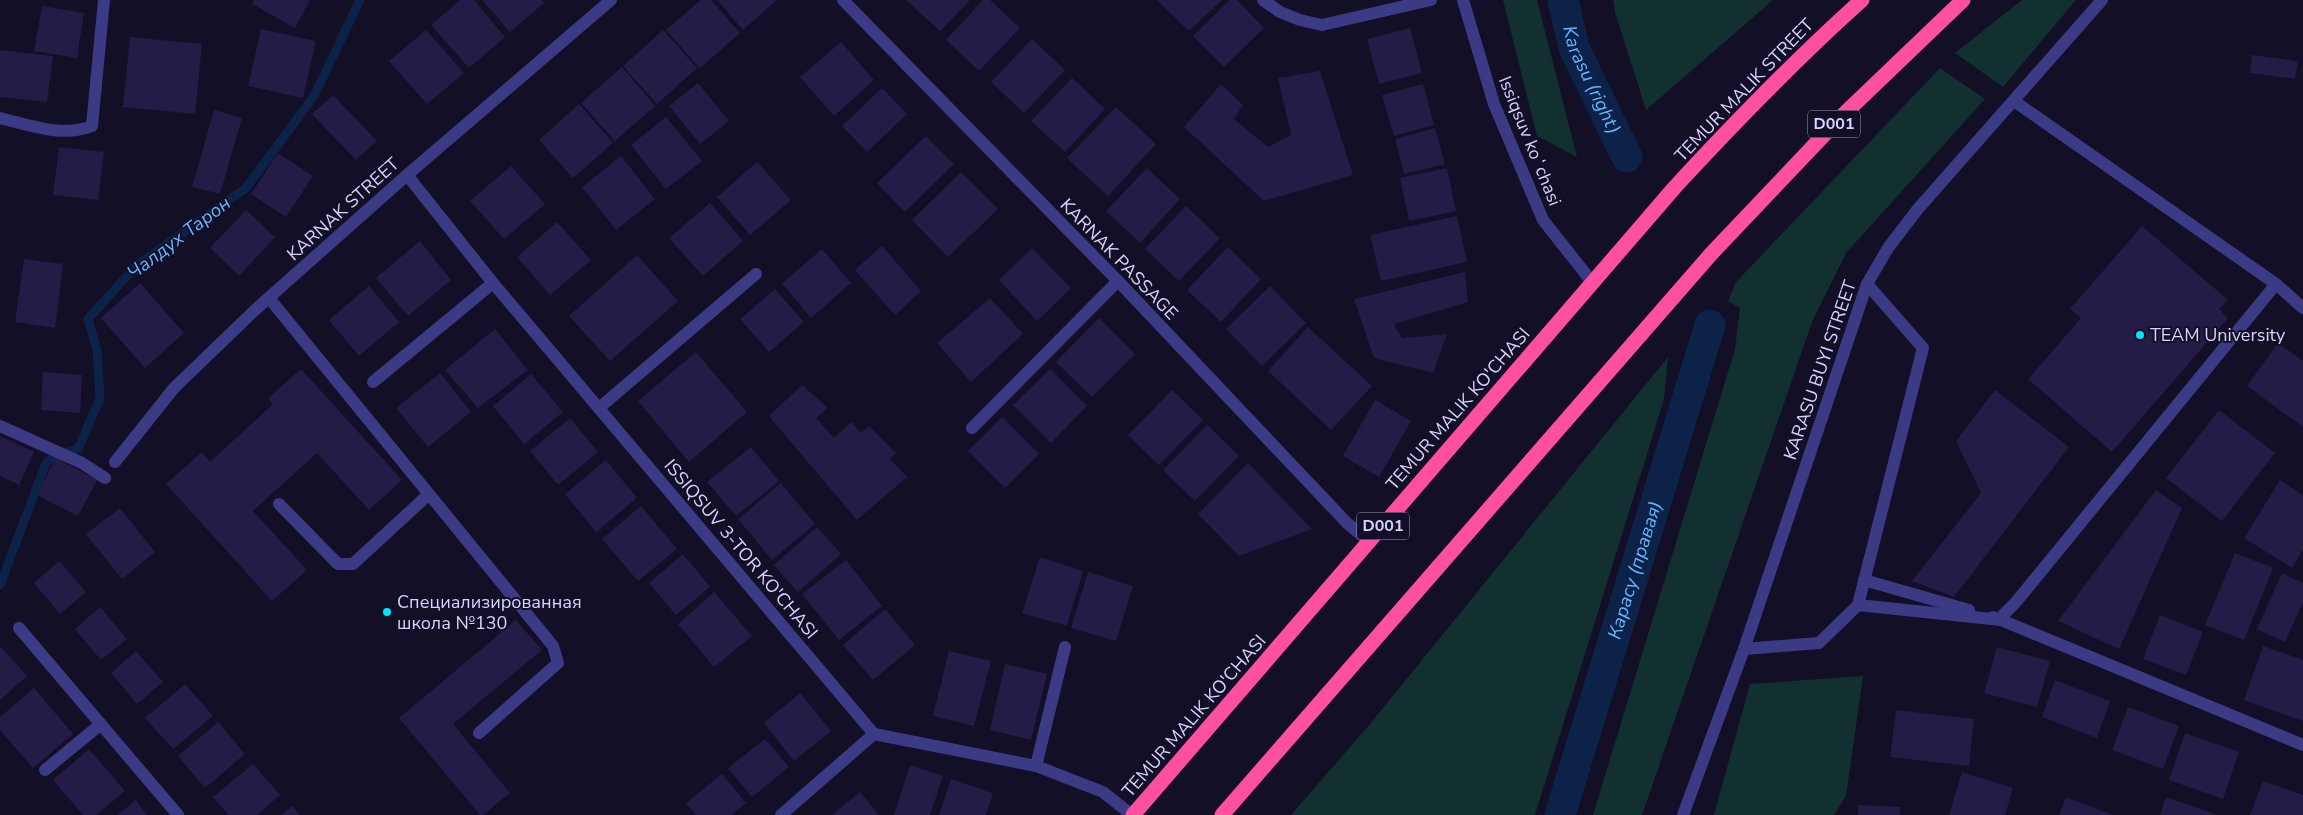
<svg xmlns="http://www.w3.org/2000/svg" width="2303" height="815" viewBox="0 0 2303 815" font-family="'Nunito Sans',sans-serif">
<rect width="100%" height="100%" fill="#130f26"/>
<g fill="#12302f">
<polygon points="1503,0 1537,0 1577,157 1537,136"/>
<polygon points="1613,0 1773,0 1646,110 1615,12"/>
<polygon points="2022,0 2076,0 2003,87 1955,53"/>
<polygon points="1940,68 1985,99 1846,253 1812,322 1642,815 1593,815 1735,349 1740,308 1728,301 1736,282"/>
<polygon points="1668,357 1664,399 1535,815 1291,815 1370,724"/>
<polygon points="1863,676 1846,796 1834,815 1714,815 1750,684"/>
</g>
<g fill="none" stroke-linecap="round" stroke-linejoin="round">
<polyline stroke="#0c2248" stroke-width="9" points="0,585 46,463 53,457 78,449 100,398 97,350 88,319 136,266 246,188 314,96 360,0"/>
<g stroke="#0c2248" stroke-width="31">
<path id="s1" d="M 1563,0 L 1574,48 L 1627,157"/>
<path id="s2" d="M 1560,815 L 1710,325"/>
</g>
</g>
<g fill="#241b47">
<polygon points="254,0 310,0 295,28 252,4"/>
<polygon points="460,0 474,0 505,37 469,68 431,25"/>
<polygon points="482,0 541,0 544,3 510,32"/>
<polygon points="701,0 711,0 740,33 700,68 666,30"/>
<polygon points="717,0 777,0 743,30"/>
<polygon points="906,0 970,0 940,31"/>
<polygon points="983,0 990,0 1020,28 979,71 946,40"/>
<polygon points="1157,0 1222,0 1189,31"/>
<polygon points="1230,0 1237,0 1264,28 1224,67 1193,36"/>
<polygon points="42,6 84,13 77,58 34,51"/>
<polygon points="1410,28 1422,73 1379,84 1367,39"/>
<polygon points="261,29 316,41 303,98 248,86"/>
<polygon points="426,30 464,73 427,104 389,61"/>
<polygon points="663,30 697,68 657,104 623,66"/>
<polygon points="130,37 202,44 195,114 123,107"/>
<polygon points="1032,39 1065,70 1024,113 991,82"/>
<polygon points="841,42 874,80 834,116 800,77"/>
<polygon points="0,50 53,56 47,102 0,97"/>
<polygon points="2252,55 2298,61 2295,79 2250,73"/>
<polygon points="622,67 655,106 615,141 581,103"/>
<polygon points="1320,71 1353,175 1264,201 1184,127 1221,84 1243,105 1234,119 1268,147 1291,135 1278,78"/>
<polygon points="1072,78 1105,109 1065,152 1031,121"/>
<polygon points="698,83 729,121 700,144 669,106"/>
<polygon points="1423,84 1434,125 1394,136 1382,95"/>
<polygon points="882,88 907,114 867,152 842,126"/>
<polygon points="333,95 377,141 356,160 312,114"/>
<polygon points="579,104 613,143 573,178 539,140"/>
<polygon points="1116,107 1156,144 1108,196 1067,158"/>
<polygon points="214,110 242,118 220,194 192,187"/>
<polygon points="666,117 702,161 666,189 631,145"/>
<polygon points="1435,128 1445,164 1404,174 1395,139"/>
<polygon points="926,136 954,164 905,212 877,183"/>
<polygon points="59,147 104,152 98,200 53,195"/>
<polygon points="278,153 313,176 286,217 251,194"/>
<polygon points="621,156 655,199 616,230 582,187"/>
<polygon points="757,162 791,200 750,235 717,197"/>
<polygon points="511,166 545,204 504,239 470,201"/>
<polygon points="1147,168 1180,199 1140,243 1106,211"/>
<polygon points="1447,168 1456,211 1409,221 1400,178"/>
<polygon points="961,172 998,209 948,257 912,220"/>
<polygon points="710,203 743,241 703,276 669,238"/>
<polygon points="1186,206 1220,238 1179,281 1145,249"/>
<polygon points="246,210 275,237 239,276 210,248"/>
<polygon points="1457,216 1467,262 1381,281 1370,235"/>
<polygon points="557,222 591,260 550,295 517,257"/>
<polygon points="2142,226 2228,300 2219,309 2228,318 2112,452 2028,379 2081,318 2070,309"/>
<polygon points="420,241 451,280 408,316 376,278"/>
<polygon points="882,246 921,291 895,315 855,270"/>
<polygon points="1228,247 1261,279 1221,322 1187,290"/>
<polygon points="1032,248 1071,288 1037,321 999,280"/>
<polygon points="822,249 851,283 811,318 782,283"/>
<polygon points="637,255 678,301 610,361 569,316"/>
<polygon points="24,259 63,264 55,328 15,322"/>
<polygon points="1465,272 1468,302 1394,324 1402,338 1447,334 1433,373 1374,358 1354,299"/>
<polygon points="140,283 184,333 145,368 101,318"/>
<polygon points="369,286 399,322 359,356 329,320"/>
<polygon points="1270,286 1306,323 1262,366 1226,329"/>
<polygon points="775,289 804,322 769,352 740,319"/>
<polygon points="990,298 1023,334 971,382 937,343"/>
<polygon points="1099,318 1135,354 1092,397 1056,362"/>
<polygon points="1308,327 1372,386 1331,430 1268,371"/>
<polygon points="495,329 528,370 478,408 445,370"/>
<polygon points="2278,343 2303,361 2303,427 2247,386"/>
<polygon points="696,352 747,412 689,462 638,401"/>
<polygon points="301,369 402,480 369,510 317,453 253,511 307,570 272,601 166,484 202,452 210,462 273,404 268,398"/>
<polygon points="1050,369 1087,406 1051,443 1013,405"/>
<polygon points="43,372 82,375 80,413 41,410"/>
<polygon points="440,373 471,412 428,447 396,408"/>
<polygon points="531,374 563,412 524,444 493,406"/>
<polygon points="802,385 828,408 816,418 834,438 851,422 861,433 869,426 896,453 890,459 907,477 857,520 769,416"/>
<polygon points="1172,390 1203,420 1159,465 1128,435"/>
<polygon points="1995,390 2069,447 1954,597 1912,581 1981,493 1956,441"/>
<polygon points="1375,400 1411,421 1379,477 1343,456"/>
<polygon points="2219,410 2275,453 2222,521 2166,478"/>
<polygon points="1002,417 1039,454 1005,488 968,451"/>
<polygon points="570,418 598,452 558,485 530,451"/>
<polygon points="1207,425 1239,456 1195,501 1163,470"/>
<polygon points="0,436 34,452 19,485 0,476"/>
<polygon points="751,447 779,481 736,516 707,482"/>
<polygon points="56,458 97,480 78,516 37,495"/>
<polygon points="606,460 637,498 596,532 565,494"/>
<polygon points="1248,463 1312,529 1239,556 1198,514"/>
<polygon points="2280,480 2303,495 2303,550 2292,568 2244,538"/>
<polygon points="781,483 815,524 772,560 738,519"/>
<polygon points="2156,490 2182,508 2119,649 2058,621"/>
<polygon points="641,506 677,549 638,581 602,539"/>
<polygon points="120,508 155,552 122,579 86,534"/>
<polygon points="817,527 841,554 798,592 774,565"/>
<polygon points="2235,553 2273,568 2244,640 2205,625"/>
<polygon points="683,554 710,587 676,615 649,583"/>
<polygon points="1040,557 1083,571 1067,626 1022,613"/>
<polygon points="846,560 882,606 839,640 802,594"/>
<polygon points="59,561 86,592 60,614 34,583"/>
<polygon points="1088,572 1133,586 1116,641 1071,628"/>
<polygon points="2282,573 2303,583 2303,602 2285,642 2257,629"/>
<polygon points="714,592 752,636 714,667 678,624"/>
<polygon points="100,607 127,639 101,660 75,629"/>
<polygon points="885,609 915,645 873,680 843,645"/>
<polygon points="2160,615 2203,632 2186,675 2143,659"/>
<polygon points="516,620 542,650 453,724 510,793 483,815 480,815 399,718"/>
<polygon points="0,646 27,676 0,700"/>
<polygon points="2263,646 2303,660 2303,721 2244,700"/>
<polygon points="1997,647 2050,661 2037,707 1984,693"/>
<polygon points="136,651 163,682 137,704 111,673"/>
<polygon points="949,651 991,661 974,726 933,716"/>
<polygon points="1005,664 1047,674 1031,740 990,730"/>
<polygon points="2055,680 2110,701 2097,738 2042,717"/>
<polygon points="185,684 213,716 173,749 145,718"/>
<polygon points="34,688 73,734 33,768 0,730 0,717"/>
<polygon points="800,693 831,731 794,761 764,723"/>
<polygon points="2128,707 2179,726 2163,769 2112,750"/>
<polygon points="1896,710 1974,719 1969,766 1890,757"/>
<polygon points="218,722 245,754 205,788 178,756"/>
<polygon points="2185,733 2239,752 2223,799 2169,780"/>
<polygon points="765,739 789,767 752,797 728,768"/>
<polygon points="89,749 125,791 96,815 83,815 53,780"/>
<polygon points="253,764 280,795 257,815 229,815 213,797"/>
<polygon points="910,765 943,776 930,815 894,815"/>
<polygon points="1962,772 2013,788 2005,815 1949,815"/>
<polygon points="722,774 746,803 731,815 696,815 686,803"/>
<polygon points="951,779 993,793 986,815 939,815"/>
<polygon points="2263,781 2303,795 2303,815 2250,815"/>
<polygon points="860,792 879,815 832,815"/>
<polygon points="2066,797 2113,815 2059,815"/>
<polygon points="2166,797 2218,815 2160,815"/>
<polygon points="136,800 147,815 117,815"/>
<polygon points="1858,805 1900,807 1900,815 1858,815"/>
<polygon points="292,806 300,815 281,815"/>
</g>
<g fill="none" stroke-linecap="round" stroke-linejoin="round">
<g stroke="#3d3a85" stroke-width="12">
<polyline points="843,0 1118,281 1347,523 1370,542"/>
<polyline points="1263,0 1280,12 1300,20 1322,25 1431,0"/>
<polyline points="1463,0 1494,104 1543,220 1592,282"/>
<polyline points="2014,101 2276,284 2303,308"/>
<path d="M 0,118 C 30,125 62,138 92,126 L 104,0"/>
<polyline points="407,175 493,283 874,734 1036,766 1103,792 1132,815"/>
<polyline points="269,298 553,646 558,663 479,733"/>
<polyline points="373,382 493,283"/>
<polyline points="599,408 756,274"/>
<polyline points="0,426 82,463 105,478"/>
<polyline points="972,428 1118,281"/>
<polyline points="115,462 174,388 255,310 407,175 611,0"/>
<polyline points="279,504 338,564 353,564 429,494"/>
<polyline points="1864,580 1969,610"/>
<polyline points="1858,605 1923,348 1867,284"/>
<polyline points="1993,617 2001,620 2003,615 2016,602 2276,284"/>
<polyline points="19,628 178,815"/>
<polyline points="1744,649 1819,643 1858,605 2001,620 2303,745"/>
<polyline points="1036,766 1065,647"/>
<polyline points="45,770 101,724"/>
<polyline points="781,815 874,734"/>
<polyline points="1683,815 1744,649 1867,284 1888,248 1917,210 2102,0"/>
</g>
<g stroke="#ff4fa3" stroke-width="15">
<path d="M 1133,815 L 1675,187 C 1735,122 1796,59 1862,0"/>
<polyline points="1222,815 1711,254 1842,116 1963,0"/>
</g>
</g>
<g fill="#00e5ff" stroke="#130f26" stroke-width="2">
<circle cx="2140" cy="335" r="5"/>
<circle cx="387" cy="612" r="5"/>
</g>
<g text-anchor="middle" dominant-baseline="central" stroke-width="4" stroke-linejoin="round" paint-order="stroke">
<g fill="#130f26" stroke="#9e99be" stroke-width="1">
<rect x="1808" y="110.5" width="52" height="27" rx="4"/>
<rect x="1357" y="512.5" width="52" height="27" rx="4"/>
</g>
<g font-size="16" font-weight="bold" fill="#d9d4ff">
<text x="1834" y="124">D001</text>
<text x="1383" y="526">D001</text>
</g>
<g font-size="18" fill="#d9d4ff" stroke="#130f26">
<text transform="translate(1744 90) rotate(-46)">TEMUR MALIK STREET</text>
<text transform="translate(1530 141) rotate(68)">Issiqsuv koʻchasi</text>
<text transform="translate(343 209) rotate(-42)">KARNAK STREET</text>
<text transform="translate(1119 259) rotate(46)">KARNAK PASSAGE</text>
<text transform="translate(1820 370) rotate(-71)">KARASU BUYI STREET</text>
<text transform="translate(1458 409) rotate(-49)">TEMUR MALIK KO'CHASI</text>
<text transform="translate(741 549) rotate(50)">ISSIQSUV 3-TOR KO'CHASI</text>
<text transform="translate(1194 716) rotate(-49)">TEMUR MALIK KO'CHASI</text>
</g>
<g font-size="18" fill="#d9d4ff" stroke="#130f26" text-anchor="start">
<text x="2150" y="335">TEAM University</text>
<text x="397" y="602">Специализированная<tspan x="397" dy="21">школа №130</tspan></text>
</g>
<g font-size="19" font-style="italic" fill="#62b6ff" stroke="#130f26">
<text stroke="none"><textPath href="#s1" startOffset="85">Karasu (right)</textPath></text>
<text transform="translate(179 238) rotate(-37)">Чалдух Тарон</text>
<text stroke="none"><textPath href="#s2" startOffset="256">Карасу (правая)</textPath></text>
</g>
</g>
</svg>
